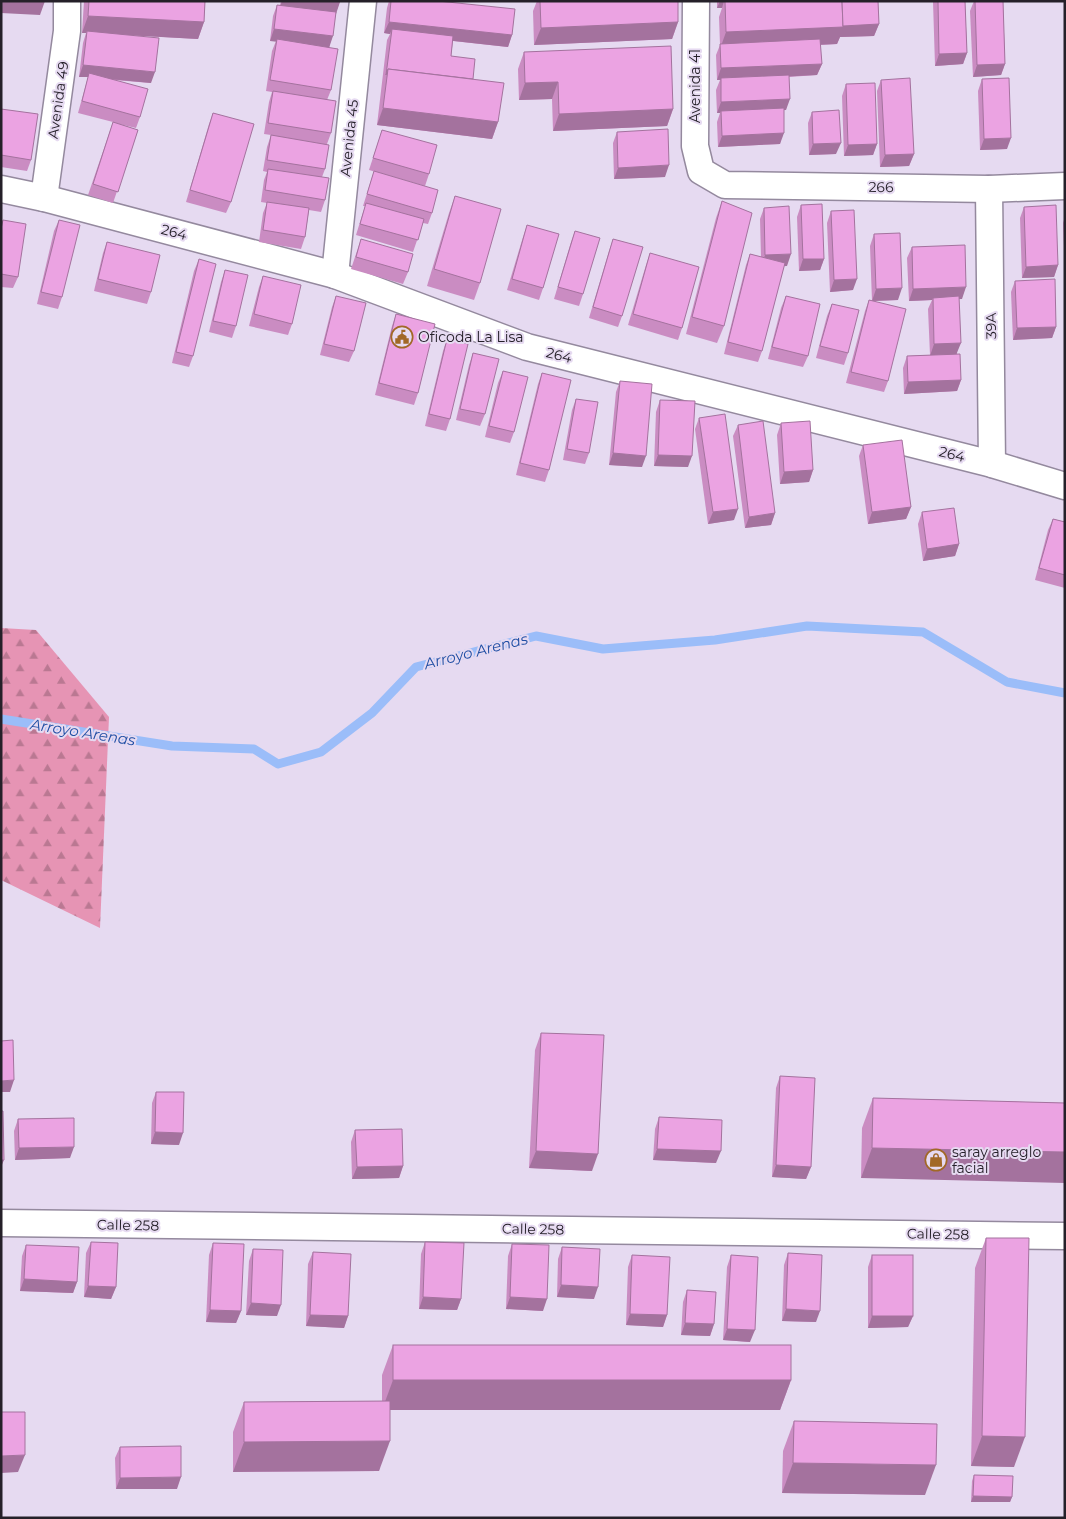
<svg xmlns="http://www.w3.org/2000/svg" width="1066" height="1519" viewBox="0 0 1066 1519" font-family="Montserrat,sans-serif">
<defs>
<pattern id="forest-firs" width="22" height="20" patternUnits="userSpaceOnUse" patternTransform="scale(1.25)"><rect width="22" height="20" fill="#e694b4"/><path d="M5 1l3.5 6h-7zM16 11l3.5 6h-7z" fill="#ba7892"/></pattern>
</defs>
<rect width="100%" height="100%" fill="#e6daf1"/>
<polygon fill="url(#forest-firs)" points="1,628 36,630 109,717 100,928 1,880"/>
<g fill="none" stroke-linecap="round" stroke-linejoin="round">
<polyline stroke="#9bbdf9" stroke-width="9" points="1,719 172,746 254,749 278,764 321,752 372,713 416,667 536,636 603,649 715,640 807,626 923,632 1007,682 1065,693"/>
<g stroke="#94899e" stroke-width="29">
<g id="street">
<polyline points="696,1 695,146 701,171 725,185 989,189 1065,186"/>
<polyline points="1,189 44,198 335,275 527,347 992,464 1065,486"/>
<polyline points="989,189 992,464"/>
<polyline points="44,198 67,31 67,1"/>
<polyline points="335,275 363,1"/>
<polyline points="1,1223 1065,1236"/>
</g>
</g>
<use href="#street" stroke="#fff" stroke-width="26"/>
</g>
<g fill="#ca8cc2">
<polygon points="84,1 205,1 204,22 198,39 129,35 151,83 114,80 140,117 136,128 119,124 138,130 113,203 88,195 113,122 78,113 88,77 79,77 83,43 86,33 82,33"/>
<polygon points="281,1 340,1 336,12 329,48 331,90 327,100 331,133 327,144 325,169 322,177 325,200 321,212 309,210 305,237 301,249 259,242 263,213 267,203 261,202 264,180 267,172 263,171 267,147 271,135 264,134 269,102 272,92 266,91 272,51 276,41 270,41 273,16 277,5 280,5"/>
<polygon points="389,1 438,1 512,35 508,47 453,41 451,56 473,79 498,122 492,139 377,125 387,40 390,34 384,33 387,8"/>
<polygon points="537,1 678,1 678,22 672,39 534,45 533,11"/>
<polygon points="717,1 878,1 879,24 874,36 840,37 837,44 820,45 822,64 817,75 789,77 786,110 784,110 780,144 718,147 717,122 720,113 717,113 716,90 720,80 717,80 716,55 720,45 719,17 722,8 717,8"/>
<polygon points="933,1 965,1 967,53 963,64 935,66"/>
<polygon points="974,1 1003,1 1005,64 1001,75 973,77 970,11"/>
<polygon points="524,52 673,109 667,126 553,131 552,99 519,100 518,69"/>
<polygon points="982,79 1007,149 980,150 978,91"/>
<polygon points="881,80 914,154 909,166 880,167 877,91"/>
<polygon points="846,84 877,144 873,155 844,156 842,96"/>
<polygon points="1,109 31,160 27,171 1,167"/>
<polygon points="812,112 836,154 809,155 808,123"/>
<polygon points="213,113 231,202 226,213 186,202 209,124"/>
<polygon points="382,130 429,174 425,186 369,170"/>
<polygon points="617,132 665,177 614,179 613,143"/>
<polygon points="374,171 432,213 428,224 423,223 413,252 356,235 365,206 363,206"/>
<polygon points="455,196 480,283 474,300 427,286 449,213"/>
<polygon points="722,201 724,326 717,343 686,334 716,218"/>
<polygon points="801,205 824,259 820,270 799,271 797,217"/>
<polygon points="1024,207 1058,265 1054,277 1022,278 1020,218"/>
<polygon points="764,208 787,266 784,266 762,351 758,362 724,354 746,265 750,254 761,257 760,219"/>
<polygon points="831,211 853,290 830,292 827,223"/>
<polygon points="1065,217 1065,270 1063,223"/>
<polygon points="3,220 18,277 13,288 1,287 1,224"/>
<polygon points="59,220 62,297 58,309 37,304 54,231"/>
<polygon points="527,225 543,288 539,300 507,290 523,237"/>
<polygon points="575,231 583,294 579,306 554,299 571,242"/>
<polygon points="874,234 898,300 872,301 888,381 884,392 846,383 865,311 869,300 872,301 870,246"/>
<polygon points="361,239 408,272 403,284 351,269"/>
<polygon points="613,239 622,316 618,327 589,318 609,251"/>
<polygon points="107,242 151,292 147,304 94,291 103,253"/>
<polygon points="912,247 962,299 959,299 957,354 961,380 957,391 904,394 903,368 907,356 930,355 928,309 932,300 909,301 907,258"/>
<polygon points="650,253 682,328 678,340 628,325 646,265"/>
<polygon points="199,259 193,356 189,367 172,363 194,271"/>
<polygon points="225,270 236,326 232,338 209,332 221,282"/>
<polygon points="263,276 292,324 288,335 249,326 259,287"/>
<polygon points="1015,281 1056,327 1052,338 1013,340 1011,292"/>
<polygon points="336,296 354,351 349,362 320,355 332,307"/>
<polygon points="786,296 808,356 803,367 768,359 781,308"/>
<polygon points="832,304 848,353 844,365 816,358 827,316"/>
<polygon points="396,314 418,393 414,405 375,395 392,326"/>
<polygon points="447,339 450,419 446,431 425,426 443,351"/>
<polygon points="473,353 485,414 480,426 456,420 469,365"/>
<polygon points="503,371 514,432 510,443 485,437 498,383"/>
<polygon points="542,373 549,470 545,482 516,475 538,384"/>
<polygon points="620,381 642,467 609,465 616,392"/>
<polygon points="576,399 589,453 585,464 563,460 572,410"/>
<polygon points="660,400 688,467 654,466 656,412"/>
<polygon points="699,418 734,520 708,524 695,429"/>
<polygon points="781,423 813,470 809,482 780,484 777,435"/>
<polygon points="738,425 775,513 771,525 745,528 733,436"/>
<polygon points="863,445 911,507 906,519 868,524 859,456"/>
<polygon points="922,512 959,544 955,556 923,561 918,524"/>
<polygon points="1053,519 1065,522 1065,588 1035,580 1048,530"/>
<polygon points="541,1033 592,1171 529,1168 535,1050"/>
<polygon points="780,1076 811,1167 806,1179 772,1177 776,1088"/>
<polygon points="156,1092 179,1145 151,1144 152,1103"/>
<polygon points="873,1098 1065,1103 861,1178 862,1128"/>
<polygon points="659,1117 716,1163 653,1160 655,1129"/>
<polygon points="18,1119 70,1158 15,1160 14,1131"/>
<polygon points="355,1130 403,1166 399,1178 352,1179 351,1142"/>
<polygon points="986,1238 1014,1467 971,1466 975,1268"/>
<polygon points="91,1242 116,1287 111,1299 84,1297 86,1253"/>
<polygon points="425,1242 461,1299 457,1310 419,1309 421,1254"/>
<polygon points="213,1243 241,1311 236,1323 206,1322 209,1255"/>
<polygon points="512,1244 543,1311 506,1309 508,1256"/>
<polygon points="26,1245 77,1282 73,1293 20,1291 22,1256"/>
<polygon points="562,1247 594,1299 557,1297 558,1259"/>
<polygon points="253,1249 277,1316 246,1315 249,1261"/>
<polygon points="313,1252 348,1316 344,1328 306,1326 308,1264"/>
<polygon points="788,1253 816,1322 782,1321 784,1265"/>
<polygon points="632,1255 667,1315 663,1327 626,1325 628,1267"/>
<polygon points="731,1255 750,1342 723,1340 727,1267"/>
<polygon points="872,1255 913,1316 908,1327 868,1328 868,1267"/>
<polygon points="687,1290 714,1324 710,1336 681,1335 683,1302"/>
<polygon points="393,1345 791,1380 780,1410 390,1410 379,1471 233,1472 233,1432 244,1402 382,1401 382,1375"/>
<polygon points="794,1421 925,1495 782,1493 783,1451"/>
<polygon points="120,1447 177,1489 116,1489 115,1458"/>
<polygon points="974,1475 1012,1497 1010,1502 971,1502 972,1481"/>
</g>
<g fill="#a4729e">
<polygon points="1,1 45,1 40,15 1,13"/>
<polygon points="282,1 334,1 340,2 336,14 280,7"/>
<polygon points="720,1 724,1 722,8 717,8"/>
<polygon points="88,16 204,22 198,39 87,33 87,31 86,33 82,33"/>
<polygon points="389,22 512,35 508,47 391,34 392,29 390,34 384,33"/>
<polygon points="678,22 672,39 534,45 541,28"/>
<polygon points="879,24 874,36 840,37 837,44 720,49 726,32"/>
<polygon points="274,29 333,36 329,48 270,41"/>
<polygon points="967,53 963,64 935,66 939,54"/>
<polygon points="822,64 817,75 717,80 721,68"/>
<polygon points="1005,64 1001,75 973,77 977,65"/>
<polygon points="83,65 155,72 151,83 88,77 89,73 88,77 79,77"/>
<polygon points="558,82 552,99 519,100 525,83"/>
<polygon points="790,99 786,110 721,113 721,111 720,113 717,113 721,102"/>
<polygon points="383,108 498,122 492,139 377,125"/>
<polygon points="673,109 667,126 553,131 559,114"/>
<polygon points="784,133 780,144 718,147 722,136"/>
<polygon points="1011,138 1007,149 980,150 984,139"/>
<polygon points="841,143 836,154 809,155 813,144"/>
<polygon points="877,144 873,155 844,156 848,145"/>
<polygon points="914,154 909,166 880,167 885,155"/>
<polygon points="669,165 665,177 614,179 618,168"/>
<polygon points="791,254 787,266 761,267 765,255"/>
<polygon points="803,259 824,259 820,270 799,271"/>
<polygon points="1058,265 1054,277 1022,278 1026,267"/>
<polygon points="857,279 853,290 830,292 834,280"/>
<polygon points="966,287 962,299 933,300 933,298 932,300 909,301 913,289"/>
<polygon points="902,288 898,300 872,301 876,289"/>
<polygon points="1056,327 1052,338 1013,340 1017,328"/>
<polygon points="961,343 956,355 930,356 934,344"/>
<polygon points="961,380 957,391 904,394 908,382"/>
<polygon points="613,453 646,456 642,467 609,465"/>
<polygon points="658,455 692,456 688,467 654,466"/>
<polygon points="813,470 809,482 780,484 784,472"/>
<polygon points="911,507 906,519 868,524 872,512"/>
<polygon points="738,509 734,520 708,524 713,512"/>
<polygon points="775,513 771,525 745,528 749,517"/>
<polygon points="959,544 955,556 923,561 927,549"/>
<polygon points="14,1080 10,1092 1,1092 1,1081"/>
<polygon points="155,1132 183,1133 179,1145 151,1144"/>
<polygon points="74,1147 70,1158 15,1160 19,1148"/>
<polygon points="872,1148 1065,1152 1065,1183 861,1178"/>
<polygon points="657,1149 721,1151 716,1163 653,1160"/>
<polygon points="536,1151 598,1154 592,1171 529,1168"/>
<polygon points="1,1160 4,1160 1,1167"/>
<polygon points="776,1165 811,1167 806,1179 772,1177"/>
<polygon points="403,1166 399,1178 352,1179 357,1167"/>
<polygon points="24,1279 77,1282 73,1293 20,1291"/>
<polygon points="561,1285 598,1287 594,1299 557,1297"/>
<polygon points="88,1286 116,1287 111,1299 84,1297"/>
<polygon points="423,1297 461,1299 457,1310 419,1309"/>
<polygon points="510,1297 547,1299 543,1311 506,1309"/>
<polygon points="251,1303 281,1305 277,1316 246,1315"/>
<polygon points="786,1309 820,1311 816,1322 782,1321"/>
<polygon points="210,1310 241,1311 236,1323 206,1322"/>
<polygon points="630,1314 667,1315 663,1327 626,1325"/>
<polygon points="310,1315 348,1316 344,1328 306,1326"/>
<polygon points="872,1316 913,1316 908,1327 868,1328"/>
<polygon points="685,1323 714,1324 710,1336 681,1335"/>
<polygon points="727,1329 755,1330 750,1342 723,1340"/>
<polygon points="393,1380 791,1380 780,1410 382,1410"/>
<polygon points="982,1436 1025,1437 1014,1467 971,1466"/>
<polygon points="390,1441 379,1471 233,1472 244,1442"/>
<polygon points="25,1455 18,1472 1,1473 1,1456"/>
<polygon points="793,1463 936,1465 925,1495 782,1493"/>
<polygon points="181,1477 177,1489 116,1489 120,1478"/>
<polygon points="973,1496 1012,1497 1010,1502 971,1502"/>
</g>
<g fill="#eba3e2" stroke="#a4729e">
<polygon points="89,1 205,1 204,22 88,16"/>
<polygon points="391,1 438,1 515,9 512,35 389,22"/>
<polygon points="540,1 678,1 678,22 541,28"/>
<polygon points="725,1 842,1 843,27 726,32"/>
<polygon points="842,1 878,1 879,24 843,26"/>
<polygon points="938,1 965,1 967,53 939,54"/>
<polygon points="975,1 1003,1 1005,64 977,65"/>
<polygon points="277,5 336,12 333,36 274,29"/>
<polygon points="392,29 453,36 451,56 475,59 473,79 388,69 386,75"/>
<polygon points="87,31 159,38 155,72 83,65"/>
<polygon points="277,39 338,49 331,90 270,80"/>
<polygon points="820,39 822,64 721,68 720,44"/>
<polygon points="671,46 673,109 559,114 558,82 525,83 524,52"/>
<polygon points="388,69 504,83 498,122 383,108"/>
<polygon points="89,73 148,89 140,117 82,101"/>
<polygon points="789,75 790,99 721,102 721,78"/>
<polygon points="910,78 914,154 885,155 881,80"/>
<polygon points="1009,78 1011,138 984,139 982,79"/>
<polygon points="875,83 877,144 848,145 846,84"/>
<polygon points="273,91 336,101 331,133 268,123"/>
<polygon points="784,108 784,133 722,136 721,111"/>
<polygon points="1,109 38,114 31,160 1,155"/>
<polygon points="839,110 841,143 813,144 812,112"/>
<polygon points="213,113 254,124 231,202 190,190"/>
<polygon points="113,122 138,130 118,192 93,184"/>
<polygon points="668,129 669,165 618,168 617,132"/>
<polygon points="382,130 437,145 429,174 373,158"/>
<polygon points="271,135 329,145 325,169 267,160"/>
<polygon points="268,169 329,178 325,200 265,190"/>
<polygon points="374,171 438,190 432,213 367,194"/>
<polygon points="455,196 501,209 480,283 434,269"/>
<polygon points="722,201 752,213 724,326 692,317"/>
<polygon points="267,202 309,208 305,237 263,230"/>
<polygon points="366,203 424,219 418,240 360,224"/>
<polygon points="822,204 824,259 803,259 801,205"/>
<polygon points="1056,205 1058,265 1026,267 1024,207"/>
<polygon points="789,206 791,254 765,255 764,208"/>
<polygon points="854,210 857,279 834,280 831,211"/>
<polygon points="3,220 26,224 18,277 1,274 1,229"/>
<polygon points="59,220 80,225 62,297 41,292"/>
<polygon points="527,225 559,234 543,288 512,279"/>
<polygon points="575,231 600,238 583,294 558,287"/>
<polygon points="900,233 902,288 876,289 874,234"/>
<polygon points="361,239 413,254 408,272 356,257"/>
<polygon points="613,239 643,247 622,316 593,307"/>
<polygon points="107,242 160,255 151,292 98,279"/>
<polygon points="965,245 966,287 913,289 912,247"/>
<polygon points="650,253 699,267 682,328 633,314"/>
<polygon points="750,254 785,263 762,351 728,342"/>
<polygon points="199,259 216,264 193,356 176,352"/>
<polygon points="225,270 248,275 236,326 213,321"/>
<polygon points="263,276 301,285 292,324 254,314"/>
<polygon points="1055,279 1056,327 1017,328 1015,281"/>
<polygon points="336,296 366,303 354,351 324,344"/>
<polygon points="786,296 820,304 808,356 772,347"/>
<polygon points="959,296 961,343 934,344 933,298"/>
<polygon points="869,300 906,309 888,381 851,372"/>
<polygon points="832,304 859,310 848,353 820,346"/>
<polygon points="396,314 435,324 418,393 379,383"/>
<polygon points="447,339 468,344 450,419 429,414"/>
<polygon points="473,353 499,359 485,414 460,409"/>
<polygon points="960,354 961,380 908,382 907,356"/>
<polygon points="503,371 528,377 514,432 489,426"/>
<polygon points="542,373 571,380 549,470 520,463"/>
<polygon points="620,381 652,384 646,456 613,453"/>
<polygon points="576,399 598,402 589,453 567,449"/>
<polygon points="660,400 695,401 692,456 658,455"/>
<polygon points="725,414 738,509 713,512 699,418"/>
<polygon points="763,421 775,513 749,517 738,425"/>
<polygon points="810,421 813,470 784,472 781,423"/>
<polygon points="902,440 911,507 872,512 863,445"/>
<polygon points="954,508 959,544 927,549 922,512"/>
<polygon points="1053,519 1065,522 1065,575 1039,568"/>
<polygon points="541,1033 604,1035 598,1154 536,1151"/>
<polygon points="13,1040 14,1080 1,1081 1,1041"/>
<polygon points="780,1076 815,1078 811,1167 776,1165"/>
<polygon points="156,1092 184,1092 183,1133 155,1132"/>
<polygon points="873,1098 1065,1103 1065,1152 872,1148"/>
<polygon points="1,1111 3,1111 4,1160 1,1160"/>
<polygon points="659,1117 722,1120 721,1151 657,1149"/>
<polygon points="74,1118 74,1147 19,1148 18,1119"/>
<polygon points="402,1129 403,1166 357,1167 355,1130"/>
<polygon points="986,1238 1029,1238 1025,1437 982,1436"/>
<polygon points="91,1242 118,1243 116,1287 88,1286"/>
<polygon points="425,1242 464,1243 461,1299 423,1297"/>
<polygon points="213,1243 244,1244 241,1311 210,1310"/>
<polygon points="512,1244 549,1245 547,1299 510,1297"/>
<polygon points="26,1245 79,1247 77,1282 24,1279"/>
<polygon points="562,1247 600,1249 598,1287 561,1285"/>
<polygon points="253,1249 283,1250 281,1305 251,1303"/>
<polygon points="313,1252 351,1254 348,1316 310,1315"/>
<polygon points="788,1253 822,1255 820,1311 786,1309"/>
<polygon points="632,1255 670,1257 667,1315 630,1314"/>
<polygon points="731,1255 758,1257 755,1330 727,1329"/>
<rect x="872" y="1255" width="41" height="61"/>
<polygon points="687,1290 716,1292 714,1324 685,1323"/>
<rect x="393" y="1345" width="398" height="35"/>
<polygon points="390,1401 390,1441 244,1442 244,1402"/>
<polygon points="1,1412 25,1412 25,1455 1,1456"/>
<polygon points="794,1421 937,1424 936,1465 793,1463"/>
<polygon points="181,1446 181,1477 120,1478 120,1447"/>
<polygon points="974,1475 1013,1476 1012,1497 973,1496"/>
</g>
<defs>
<g id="civic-ring" transform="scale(1.125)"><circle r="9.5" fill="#e6daf1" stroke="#a26827" stroke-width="1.5"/><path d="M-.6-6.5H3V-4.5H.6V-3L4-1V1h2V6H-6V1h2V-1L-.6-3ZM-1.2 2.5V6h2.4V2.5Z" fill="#a26827"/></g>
<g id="shop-ring" transform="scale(1.125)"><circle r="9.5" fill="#e6daf1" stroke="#a26827" stroke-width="1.5"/><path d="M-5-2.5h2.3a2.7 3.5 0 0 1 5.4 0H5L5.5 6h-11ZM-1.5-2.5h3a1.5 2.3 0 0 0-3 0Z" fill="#a26827"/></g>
</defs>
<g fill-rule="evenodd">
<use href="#civic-ring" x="402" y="337"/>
<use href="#shop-ring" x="936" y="1160"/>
</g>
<g text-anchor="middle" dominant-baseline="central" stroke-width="4" stroke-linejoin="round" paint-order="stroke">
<g font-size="14" fill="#252029" stroke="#e6daf1">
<text transform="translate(695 86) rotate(-90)">Avenida 41</text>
<text transform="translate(58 100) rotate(-82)">Avenida 49</text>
<text transform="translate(349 138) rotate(-84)">Avenida 45</text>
<text transform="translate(881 187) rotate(1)">266</text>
<text transform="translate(174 232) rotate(15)">264</text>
<text transform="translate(991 326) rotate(-91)">39A</text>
<text transform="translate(559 355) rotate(14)">264</text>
<text transform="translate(952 454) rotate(14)">264</text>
<text transform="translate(128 1225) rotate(1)">Calle 258</text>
<text transform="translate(533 1229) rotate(1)">Calle 258</text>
<text transform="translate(938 1234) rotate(1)">Calle 258</text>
</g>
<g font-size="14" fill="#252029" stroke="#e6daf1" text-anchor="start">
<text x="418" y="337">Oficoda La Lisa</text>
<text x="952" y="1152">saray arreglo<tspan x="952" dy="16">facial</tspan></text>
</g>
<g font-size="15" font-style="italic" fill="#214fa4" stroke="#e6daf1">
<text transform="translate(476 651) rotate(-14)">Arroyo Arenas</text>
<text transform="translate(83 732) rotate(9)">Arroyo Arenas</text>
</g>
</g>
<rect width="1066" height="1519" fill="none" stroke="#252029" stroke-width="5"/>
</svg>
